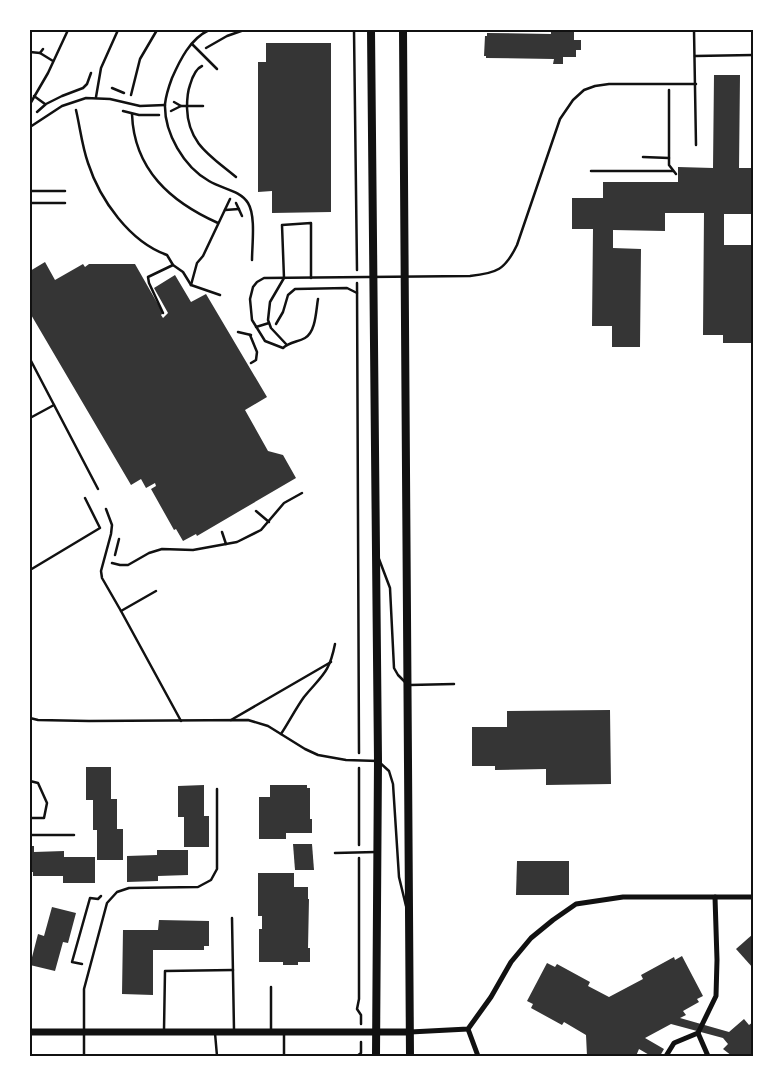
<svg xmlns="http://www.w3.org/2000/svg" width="783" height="1086" viewBox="0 0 783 1086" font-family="'Zilla Slab',serif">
<rect width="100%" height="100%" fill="#fff"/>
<g fill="#353535">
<polygon points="551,30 574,30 574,40 581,40 581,50 576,50 576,57 563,57 563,64 553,64 554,59 486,58 486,56 484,56 485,36 487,36 487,33 551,34"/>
<polygon points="266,43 331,43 331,212 272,213 272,191 258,192 258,62 266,62"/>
<polygon points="714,75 740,75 739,168 753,168 753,214 724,214 724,245 752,245 751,343 723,343 723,335 703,335 704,213 665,213 665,231 613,230 613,248 641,249 640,347 612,347 612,326 592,326 593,229 572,229 572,198 603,198 603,182 678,182 678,167 713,168"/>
<polygon points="45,262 55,280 83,264 85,267 89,264 135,264 163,313 161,315 163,318 168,313 154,288 175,275 191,302 206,294 267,397 245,410 268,451 283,455 296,478 197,536 196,534 183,541 176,529 174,530 151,489 156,486 155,483 146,488 141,479 131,485 30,313 30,271"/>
<polygon points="610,710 611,784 546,785 546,769 495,770 495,766 472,766 472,727 507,727 507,711"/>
<polygon points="86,767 111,767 111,799 117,799 117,829 123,829 123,860 97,860 97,830 93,830 93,800 86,800"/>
<polygon points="204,785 204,816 209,816 209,847 184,847 184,817 178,817 178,786"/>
<polygon points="270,785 307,785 307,788 310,788 310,819 312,819 312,833 286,833 286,839 259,839 259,797 270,797"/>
<polygon points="293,844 312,844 314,870 295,870"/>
<polygon points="30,846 34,846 34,852 64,851 64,857 95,857 95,883 63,883 63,876 33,876 33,872 30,872"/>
<polygon points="157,850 188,850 188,875 158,876 158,881 127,882 127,856 157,855"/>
<polygon points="517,861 569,861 569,895 516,895"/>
<polygon points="258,873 294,873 294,887 308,887 308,899 309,899 308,948 310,948 310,962 298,962 298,965 283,965 283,962 259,962 259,929 262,929 262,916 258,916"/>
<polygon points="52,907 76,913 68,943 63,942 55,971 30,965 38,934 44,936"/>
<polygon points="159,920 209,921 209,946 204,946 204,950 153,950 153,995 122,994 123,930 158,930"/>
<polygon points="753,934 753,968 736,949"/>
<polygon points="682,956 703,996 697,999 699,1002 683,1011 686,1015 680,1018 729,1032 744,1019 749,1025 753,1022 753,1056 732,1056 723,1049 728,1044 723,1038 671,1024 645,1038 664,1049 660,1056 651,1056 639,1049 636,1056 587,1056 586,1035 564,1022 562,1025 531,1008 533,1004 527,1001 547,963 555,967 557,964 590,982 588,986 609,997 643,979 641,975 674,957 675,960"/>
</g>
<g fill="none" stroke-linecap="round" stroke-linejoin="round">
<g stroke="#111" stroke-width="2.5">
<polyline points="354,30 357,270"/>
<polyline points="206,48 227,36 244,30"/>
<polyline points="30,52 40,53 53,61"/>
<polyline points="40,53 43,49"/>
<path d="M 202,66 C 195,69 192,78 190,85 C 187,93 187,100 187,108 C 188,144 211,156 236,177"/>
<polyline points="112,88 124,93"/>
<polyline points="669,90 669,165 676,174"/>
<polyline points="131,95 140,59 157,30"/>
<polyline points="34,96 45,104"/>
<polyline points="174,102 181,106 203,106"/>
<polyline points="30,104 48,73 68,30"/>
<path d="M 76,110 C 80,127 82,146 88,163 C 100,200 130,242 167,255 L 173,265 L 183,272 L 191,285"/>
<polyline points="123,111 139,115 159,115"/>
<polyline points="171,111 181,106"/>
<polyline points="37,112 46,104 62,96 83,88 87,84 91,73"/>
<path d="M 132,114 C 134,170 171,202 218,223"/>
<polyline points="643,157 669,158"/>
<polyline points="591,171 673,171"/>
<polyline points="236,203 242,216"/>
<polyline points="225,210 239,209"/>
<polyline points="357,283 359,753"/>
<polyline points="220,295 191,285 197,263 203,256 230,199"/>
<polyline points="163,313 149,283 148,277 173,265"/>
<polyline points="276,324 283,312 288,295 295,289 347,288 357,293"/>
<polyline points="238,332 251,335"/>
<polyline points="250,335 257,352 256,360 251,363"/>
<polyline points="256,511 269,522"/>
<polyline points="222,532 226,544"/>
<polyline points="115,555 119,539"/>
<polyline points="112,563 120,565 128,565 149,553 162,549 193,550 237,542 261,530 284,503 302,493"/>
<polyline points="359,768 359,845"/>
<polyline points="30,835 74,835"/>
<polyline points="359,858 359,999 357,1009 361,1015 361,1024"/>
<polyline points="82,964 72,962 90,898 98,899 101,896"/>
<polyline points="357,1056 361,1053 361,1042"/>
</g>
<g stroke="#111" stroke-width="2.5">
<path d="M 209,30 C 190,39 180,60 172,78 C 169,86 166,95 165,104 C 164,133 184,167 209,181 C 222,189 240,190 248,203 C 256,216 252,245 252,260"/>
<polyline points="694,30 696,145"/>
<polyline points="192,44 217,69"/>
<polyline points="695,56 753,55"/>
<polyline points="96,97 101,68 118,30"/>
<polyline points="30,127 62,106 86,98 110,99 140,106 165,105"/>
<polyline points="30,191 65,191"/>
<polyline points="30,203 65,203"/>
<path d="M 318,299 C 316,310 316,332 305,338 C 298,342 289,342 283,348 L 265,341 L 252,320 L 250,299 L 253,287 L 257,282 L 264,278 L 470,276 C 497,273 505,270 517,245 L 560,119 L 573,100 L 584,90 L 595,86 L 609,84 L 696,84"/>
<polyline points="256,327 269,323"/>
<polyline points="286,344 271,328 268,320 270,302 284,278 282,225 311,223 311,278"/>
<polyline points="30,359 98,489"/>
<polyline points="30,418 54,405"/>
<polyline points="106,509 112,525 111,534 101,571 102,578 121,611"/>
<polyline points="379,559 390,588 394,668 398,675 405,682"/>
<polyline points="30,570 100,528 85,498"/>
<polyline points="156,591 121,611 181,721"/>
<polyline points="410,685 454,684"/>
<polyline points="30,718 38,720 89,721 248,720 268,726 305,749 318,755 346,760 378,761 389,771 393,784 399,877 406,906"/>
<polyline points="231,720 331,662"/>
<path d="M 281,734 C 289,722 296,708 304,697 C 322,675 329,674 335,644"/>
<polyline points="30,781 38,783 47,803 44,818 30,818"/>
<polyline points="335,853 376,852"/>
<polyline points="232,918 234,1030"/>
<polyline points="271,987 271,1030"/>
<polyline points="164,1030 165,971 233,970"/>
<polyline points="215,1033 217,1056"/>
<polyline points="84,1056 84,989 107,903 117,892 129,888 198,887 211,880 217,869 217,789"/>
<polyline points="284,1056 284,1033"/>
</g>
<g stroke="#111" stroke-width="5">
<polyline points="468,1029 478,1056"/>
<polyline points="410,1032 468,1029 491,997 511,962 531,938 553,920 576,904 623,897 753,897"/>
<polyline points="698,1033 716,996 717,960 715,897"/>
<polyline points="666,1056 674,1043 698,1033 708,1056"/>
</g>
<polyline stroke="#111" stroke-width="7" points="30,1032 410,1032"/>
<g stroke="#111" stroke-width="8">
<polyline points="371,30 378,761 376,1056"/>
<polyline points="403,30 410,1056"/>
</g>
</g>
<rect width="783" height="1086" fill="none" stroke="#ffffff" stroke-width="62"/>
<rect x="31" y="31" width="721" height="1024" fill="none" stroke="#111" stroke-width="2"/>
</svg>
